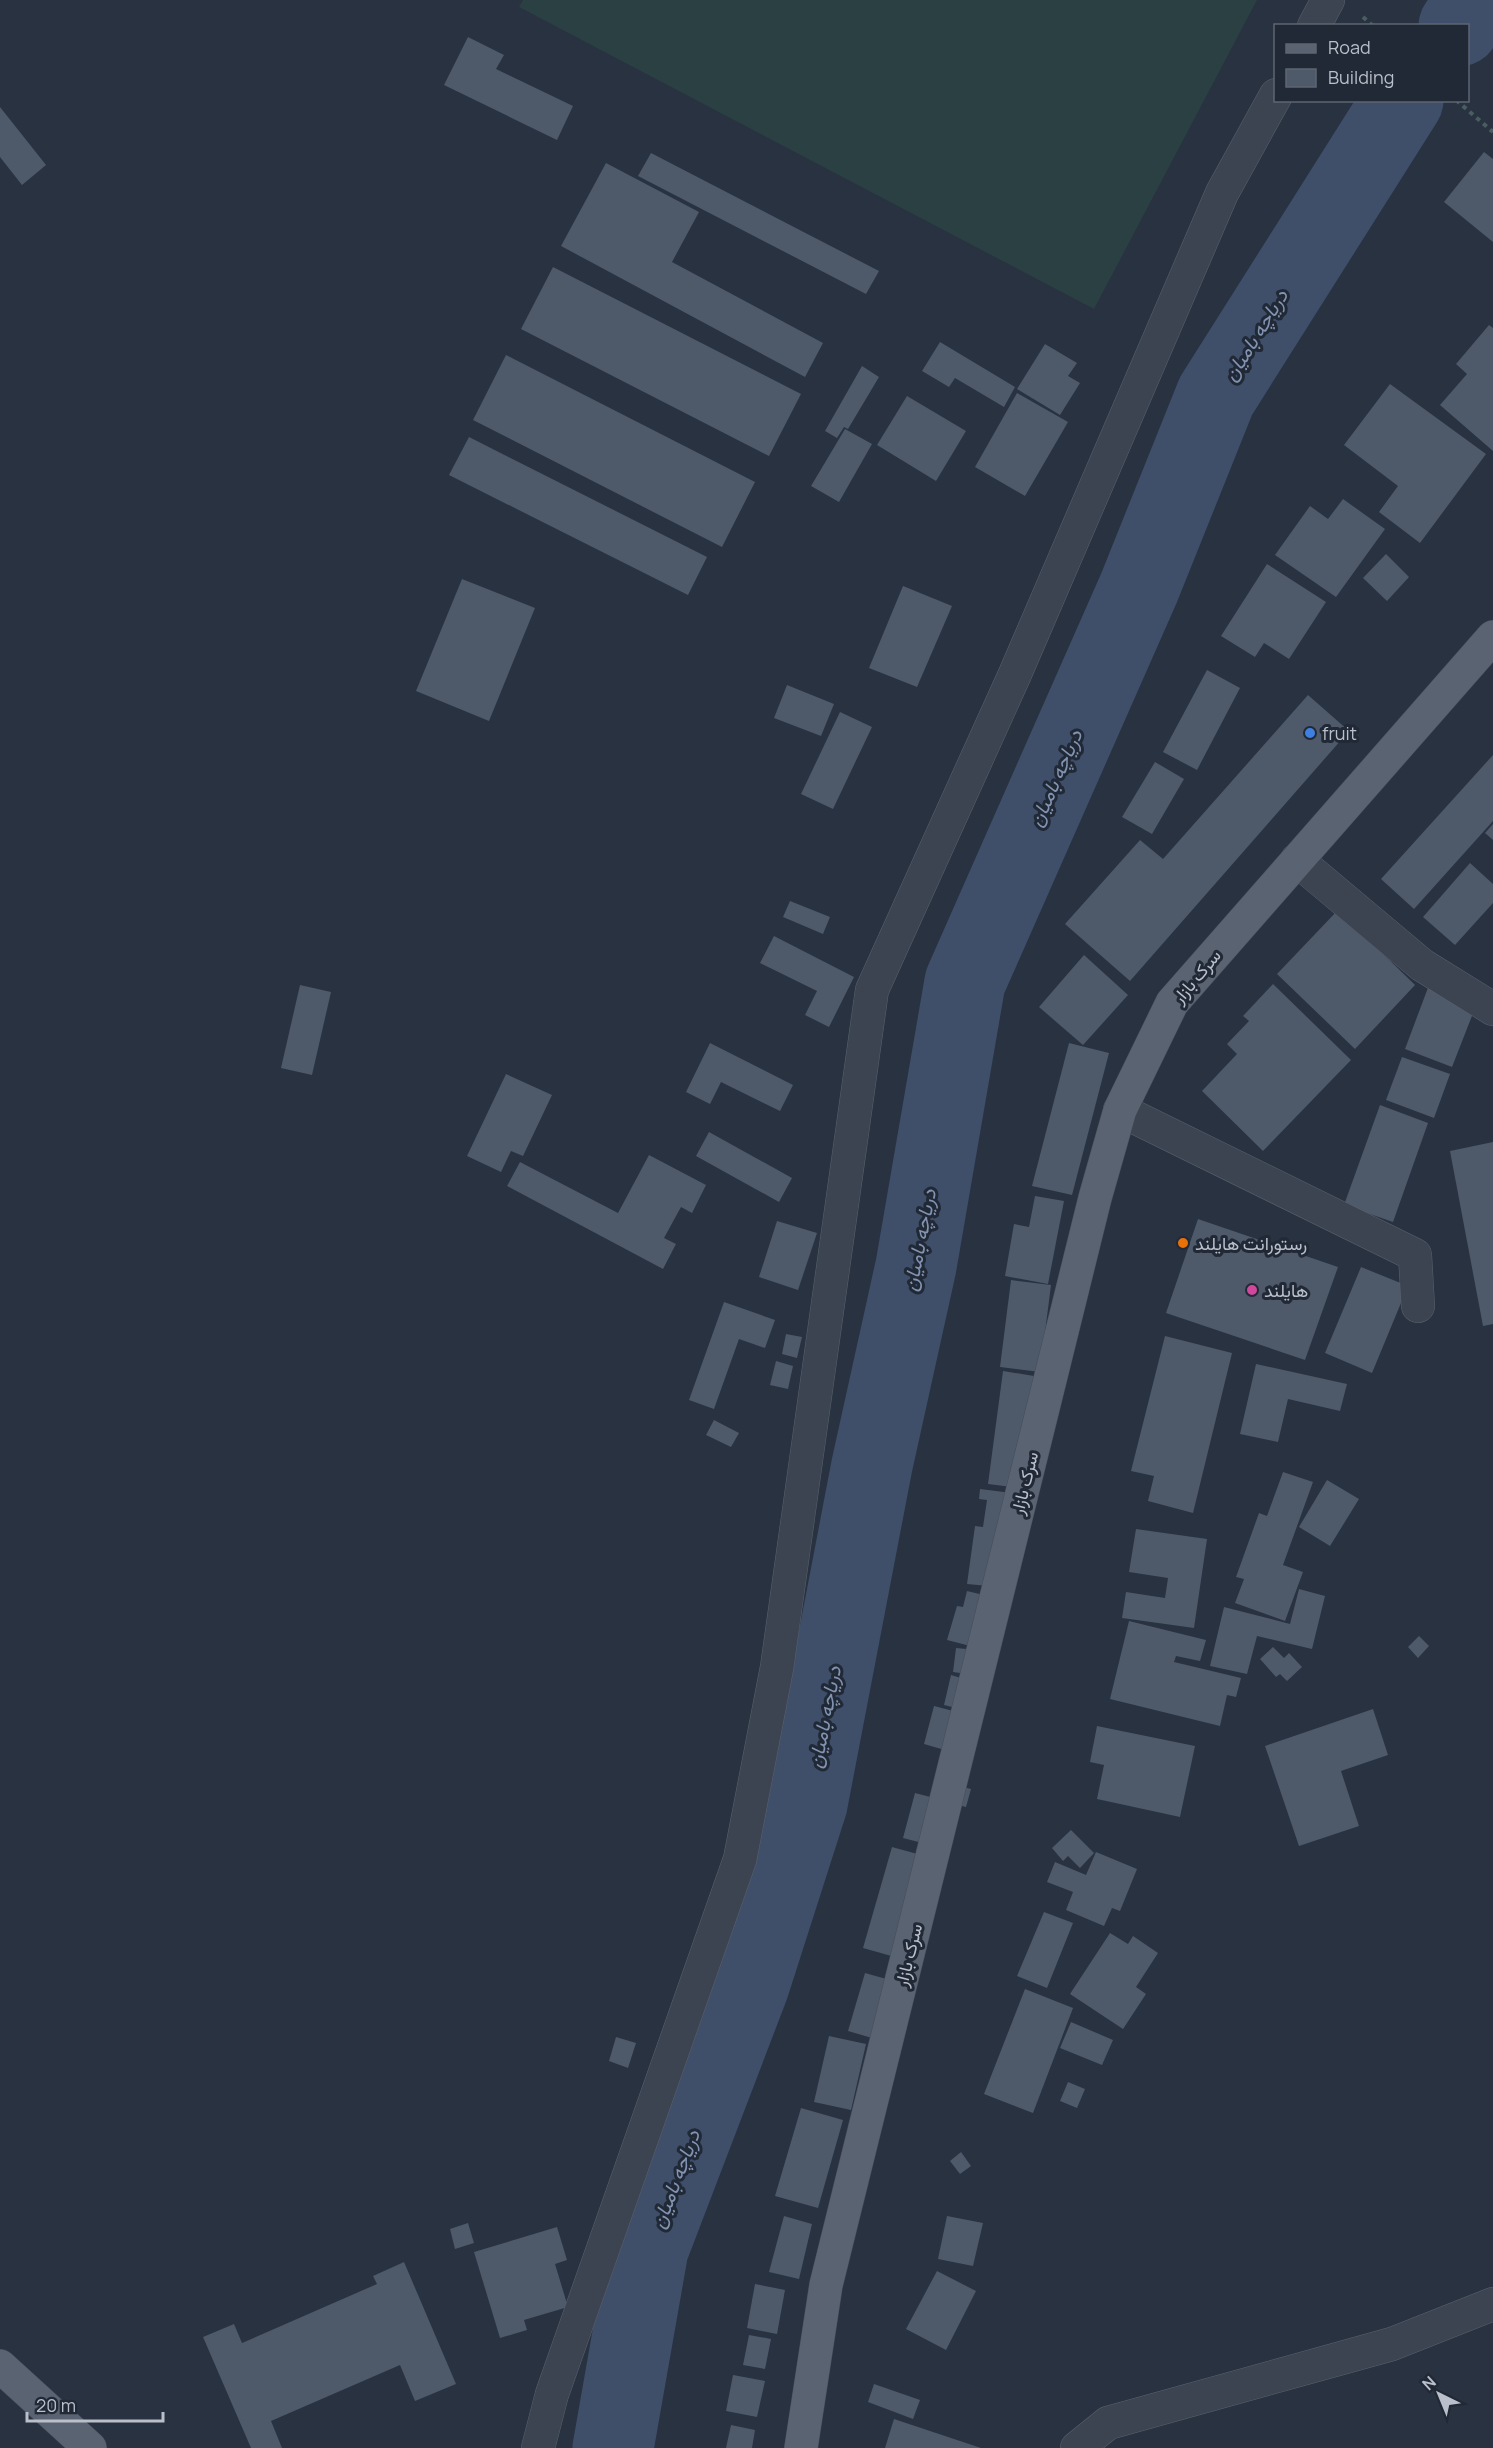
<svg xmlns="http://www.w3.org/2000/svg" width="1493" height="2448" viewBox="0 0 1493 2448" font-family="Manrope,Vazirmatn,sans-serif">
<rect width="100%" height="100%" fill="#283241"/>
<polygon fill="#2b4043" points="523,0 1257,0 1094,309 519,7"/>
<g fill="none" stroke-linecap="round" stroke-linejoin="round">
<g stroke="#3f4e69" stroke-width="81">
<polyline points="1459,26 1478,0"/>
<polyline points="613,2448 648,2249 749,1985 807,1804 872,1465 916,1266 965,982 1139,588 1216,396 1403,100"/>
</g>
</g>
<g fill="#4e596a">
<polygon points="468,37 504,55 496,69 573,106 557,140 444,85"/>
<polygon points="0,107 46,165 22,185 0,157"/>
<polygon points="1484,152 1493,159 1493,242 1444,202"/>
<polygon points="651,153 879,271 866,294 638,176"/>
<polygon points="606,163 699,212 672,262 823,343 805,377 561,246"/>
<polygon points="553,267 801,394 769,456 521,329"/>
<polygon points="1489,325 1493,328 1493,451 1440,405 1467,374 1456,364"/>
<polygon points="940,342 1015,387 1004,407 955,378 949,387 922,371"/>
<polygon points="1045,344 1077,363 1068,376 1080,383 1060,415 1017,389"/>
<polygon points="506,355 755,482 722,547 473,420"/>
<polygon points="862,366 879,377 848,429 844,427 837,438 825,431"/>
<polygon points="1390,384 1486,454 1420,543 1379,512 1398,486 1344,445"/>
<polygon points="1017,393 1068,422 1025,496 975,467"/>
<polygon points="907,396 966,431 936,481 877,445"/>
<polygon points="845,429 872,444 839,502 811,486"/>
<polygon points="469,437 707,557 688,595 449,475"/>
<polygon points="1343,499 1385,529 1336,597 1275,555 1310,506 1328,519"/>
<polygon points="1386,554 1409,577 1387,601 1363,578"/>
<polygon points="1267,564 1326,602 1289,659 1264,643 1255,657 1221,636"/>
<polygon points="462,579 535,608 489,721 416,691"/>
<polygon points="903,586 952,606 917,687 869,668"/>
<polygon points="1207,670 1240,688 1197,770 1163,752"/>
<polygon points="787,685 834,704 821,736 774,718"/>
<polygon points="1308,695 1349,731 1130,981 1065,924 1140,840 1163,859"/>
<polygon points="840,712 872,727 833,809 801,794"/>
<polygon points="1493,755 1493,821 1414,909 1381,879"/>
<polygon points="1155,762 1184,779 1152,834 1122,817"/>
<polygon points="1493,824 1493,840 1485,833"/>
<polygon points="1470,863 1493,884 1493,903 1455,945 1423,917"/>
<polygon points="790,901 830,917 823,934 783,917"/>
<polygon points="1338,910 1415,985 1355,1049 1277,974"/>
<polygon points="774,936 854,977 829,1027 805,1015 817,991 760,963"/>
<polygon points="1084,955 1128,995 1083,1045 1039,1007"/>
<polygon points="1273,984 1351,1060 1263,1151 1202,1091 1237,1054 1227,1044 1249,1021 1243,1016"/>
<polygon points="300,985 331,992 312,1075 281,1068"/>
<polygon points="1429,985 1477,1003 1452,1067 1405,1049"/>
<polygon points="710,1043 793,1085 780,1111 721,1082 710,1104 686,1092"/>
<polygon points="1069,1043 1109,1053 1072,1195 1032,1186"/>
<polygon points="1402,1057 1450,1074 1434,1118 1386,1100"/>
<polygon points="506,1074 552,1095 523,1156 511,1151 501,1172 467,1156"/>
<polygon points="1380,1105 1428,1123 1393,1222 1344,1205"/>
<polygon points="709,1132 792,1178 779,1202 696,1156"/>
<polygon points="1493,1142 1493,1324 1483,1326 1450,1151"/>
<polygon points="649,1155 706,1185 692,1213 681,1207 664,1238 676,1244 663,1269 507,1186 520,1162 618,1213"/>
<polygon points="1035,1196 1064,1201 1048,1284 1005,1276 1014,1224 1029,1227"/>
<polygon points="1198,1219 1338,1267 1305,1360 1166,1313"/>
<polygon points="777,1221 817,1233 798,1290 759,1277"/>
<polygon points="1361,1267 1408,1286 1372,1373 1325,1353"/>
<polygon points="1011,1280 1051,1285 1040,1372 1000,1367"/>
<polygon points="724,1302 775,1320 765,1348 739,1339 714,1409 689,1400"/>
<polygon points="786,1334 802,1337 797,1358 782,1354"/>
<polygon points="1165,1336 1232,1353 1193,1513 1148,1501 1154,1476 1131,1471"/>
<polygon points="776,1361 793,1366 788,1389 770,1385"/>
<polygon points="1256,1364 1347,1384 1340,1411 1288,1399 1278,1442 1240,1434"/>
<polygon points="1003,1371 1034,1376 1023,1454 1012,1487 988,1484"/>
<polygon points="714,1420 739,1433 731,1447 706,1435"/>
<polygon points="1283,1472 1313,1482 1283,1565 1303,1572 1285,1621 1235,1603 1244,1579 1236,1577 1259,1513 1267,1516"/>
<polygon points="1327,1480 1359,1499 1330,1546 1299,1527"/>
<polygon points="980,1489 1012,1493 999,1587 967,1584 975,1526 983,1527 987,1500 979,1499"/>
<polygon points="1136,1529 1207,1539 1194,1628 1122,1618 1126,1592 1165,1598 1168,1578 1129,1572"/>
<polygon points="1299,1589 1325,1596 1312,1649 1257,1636 1247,1674 1210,1666 1224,1607 1290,1624"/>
<polygon points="967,1591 996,1598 982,1649 947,1640 957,1606 963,1607"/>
<polygon points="1129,1621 1206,1640 1200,1661 1176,1656 1174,1662 1241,1678 1236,1697 1227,1695 1220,1726 1110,1699"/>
<polygon points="1419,1636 1429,1646 1418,1658 1408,1647"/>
<polygon points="1273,1647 1284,1658 1289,1653 1302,1667 1287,1681 1280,1674 1276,1677 1260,1659"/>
<polygon points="956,1648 977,1650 974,1675 953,1672"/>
<polygon points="951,1675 971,1681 964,1710 944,1705"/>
<polygon points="934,1706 965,1714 955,1753 924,1744"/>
<polygon points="1373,1709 1388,1755 1341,1771 1359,1826 1299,1846 1265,1746"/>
<polygon points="1097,1726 1195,1746 1180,1817 1097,1799 1104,1765 1090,1762"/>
<polygon points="955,1785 971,1789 966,1807 950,1803"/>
<polygon points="915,1793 942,1800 930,1845 903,1838"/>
<polygon points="1071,1830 1094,1853 1080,1868 1068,1856 1063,1861 1052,1848"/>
<polygon points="892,1847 932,1858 902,1959 863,1948"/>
<polygon points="1096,1852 1137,1869 1120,1911 1112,1908 1104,1926 1066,1910 1073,1892 1047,1882 1055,1862 1086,1875"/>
<polygon points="1044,1912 1073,1923 1047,1988 1017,1976"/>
<polygon points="1110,1933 1128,1944 1133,1936 1158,1953 1136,1987 1146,1994 1123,2029 1070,1994"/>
<polygon points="865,1973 890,1980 872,2038 848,2031"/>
<polygon points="1025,1989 1073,2008 1033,2113 984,2094"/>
<polygon points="1071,2022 1113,2040 1102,2065 1060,2048"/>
<polygon points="829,2036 866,2044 851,2110 814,2102"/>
<polygon points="616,2037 636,2043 628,2068 609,2061"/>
<polygon points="1068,2082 1085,2089 1077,2108 1060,2101"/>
<polygon points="801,2108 843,2120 818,2208 775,2196"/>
<polygon points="961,2152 971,2166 960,2174 950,2161"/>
<polygon points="784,2216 812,2224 799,2279 769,2272"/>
<polygon points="947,2216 983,2223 973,2266 938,2259"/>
<polygon points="468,2223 474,2243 455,2249 450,2229"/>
<polygon points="557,2227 567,2260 555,2264 568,2307 524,2320 527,2330 500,2338 474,2252"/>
<polygon points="404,2262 456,2384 415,2401 400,2365 271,2421 282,2448 251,2448 203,2337 234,2324 242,2343 377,2284 373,2276"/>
<polygon points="937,2271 976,2291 946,2350 906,2329"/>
<polygon points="755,2284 785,2290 777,2334 747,2328"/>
<polygon points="749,2335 771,2339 765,2369 743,2365"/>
<polygon points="733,2375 765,2381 757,2417 726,2411"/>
<polygon points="874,2384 920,2400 913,2419 868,2402"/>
<polygon points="894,2419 981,2448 885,2448"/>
<polygon points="731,2425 755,2430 752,2448 726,2448"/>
</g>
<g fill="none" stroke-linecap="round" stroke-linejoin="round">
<g stroke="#5a626e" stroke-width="34">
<g id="minor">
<polyline points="1314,26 1328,0"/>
<polyline points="1297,860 1422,965 1493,1009"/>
<polyline points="1120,1110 1415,1255 1418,1306"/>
<polyline points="538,2448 552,2394 740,1859 777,1667 872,990 1015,674 1222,193 1276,95"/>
<polyline points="1077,2448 1108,2423 1392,2344 1493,2304"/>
</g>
</g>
<g stroke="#464d5a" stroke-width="34">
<g id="major">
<polyline points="0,2366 90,2448"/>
<polyline points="801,2448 826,2285 1095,1198 1120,1110 1172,1003 1493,637"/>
</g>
</g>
<g stroke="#4a5d61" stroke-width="4" stroke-dasharray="4.5 4.5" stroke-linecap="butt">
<polyline points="1363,17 1373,26"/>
<polyline points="1456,100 1493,132"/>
</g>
<use href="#minor" stroke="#3c4451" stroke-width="33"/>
<use href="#major" stroke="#5a6371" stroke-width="33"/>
</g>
<circle fill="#3f7fe0" stroke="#212936" stroke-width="2" cx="1310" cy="733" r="6"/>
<circle fill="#e8710a" stroke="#212936" stroke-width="2" cx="1183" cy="1243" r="6"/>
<circle fill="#d1479c" stroke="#212936" stroke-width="2" cx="1252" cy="1290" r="6"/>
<g text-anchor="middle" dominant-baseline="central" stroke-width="6" stroke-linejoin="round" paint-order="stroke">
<g font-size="18" fill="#b9bfcb" stroke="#212936" text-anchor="start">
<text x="1322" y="733">fruit</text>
<text x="1195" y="1243">رستورانت هایلند</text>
<text x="1264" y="1290">هایلند</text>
</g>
<g font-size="18" fill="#b9bfcb" stroke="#212936">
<text transform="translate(1196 976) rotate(-50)">سرک بازار</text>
<text transform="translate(1024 1483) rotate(-76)">سرک بازار</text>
<text transform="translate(908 1955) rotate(-76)">سرک بازار</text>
</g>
<g font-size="20" font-style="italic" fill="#8294b1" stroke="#212936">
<text transform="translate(1255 335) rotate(-58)">دریاچه بامیان</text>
<text transform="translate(1055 778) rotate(-66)">دریاچه بامیان</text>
<text transform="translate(919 1240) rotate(-79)">دریاچه بامیان</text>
<text transform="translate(824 1717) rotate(-79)">دریاچه بامیان</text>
<text transform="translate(675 2179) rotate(-69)">دریاچه بامیان</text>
</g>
</g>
<rect x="1274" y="24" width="195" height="78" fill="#212936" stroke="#5e6572" stroke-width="1.5"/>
<rect x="1286" y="44" width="30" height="9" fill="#5a6371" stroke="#5e6572" stroke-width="1.5"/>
<text x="1328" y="54" font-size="18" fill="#b9bfcb">Road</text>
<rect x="1286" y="69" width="30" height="18" fill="#4e596a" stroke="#5e6572" stroke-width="1.5"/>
<text x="1328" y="84" font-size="18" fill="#b9bfcb">Building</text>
<g transform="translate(1439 2394) rotate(317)" stroke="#212936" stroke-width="4.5" paint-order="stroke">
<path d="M0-4.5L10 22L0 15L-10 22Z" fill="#b9bfcb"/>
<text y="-9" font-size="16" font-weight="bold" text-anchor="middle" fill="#b9bfcb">N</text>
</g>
<path d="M27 2412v9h136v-9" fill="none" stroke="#b9bfcb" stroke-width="3"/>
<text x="36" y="2412" font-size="18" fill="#b9bfcb" stroke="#212936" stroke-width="4.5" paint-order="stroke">20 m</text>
</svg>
